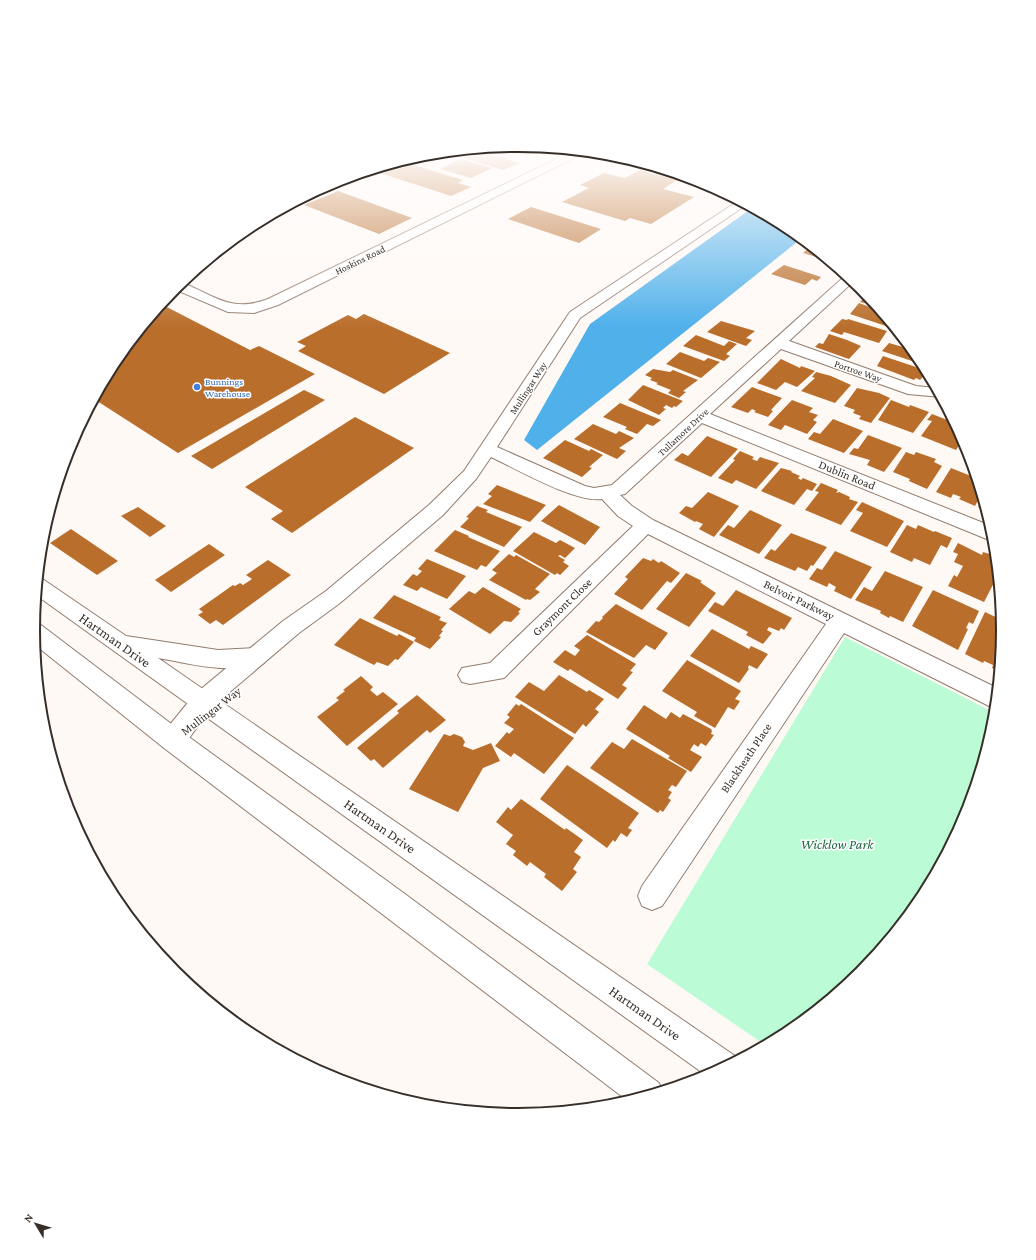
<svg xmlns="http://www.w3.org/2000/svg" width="1036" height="1260" viewBox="0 0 1036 1260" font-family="'Crimson Pro',serif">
<rect width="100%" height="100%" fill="#fff9f6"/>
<polygon fill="#bbfcd6" points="845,637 995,713 994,725 966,816 921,900 861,973 787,1033 765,1045 647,964"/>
<polygon fill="#4fb0ea" points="752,208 788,227 802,238 537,450 524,440 590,324"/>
<g fill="#b96e2b">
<polygon points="463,151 481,151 520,163 503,170 454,155"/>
<polygon points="461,159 492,168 471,178 440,169"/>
<polygon points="401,161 463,180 458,183 471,187 451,196 371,170"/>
<polygon points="640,170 677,180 663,189 694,197 651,224 630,218 625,221 562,202 589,188 580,185 604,173 625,178"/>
<polygon points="340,180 349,182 299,203 296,201"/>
<polygon points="338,191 412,218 379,234 304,205"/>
<polygon points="531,207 601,229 579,243 508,219"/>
<polygon points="811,246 829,261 803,253"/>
<polygon points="784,265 821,277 817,281 812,279 805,285 771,274"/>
<polygon points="864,298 871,300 877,306 860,302"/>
<polygon points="859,303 881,311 893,326 892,328 850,314"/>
<polygon points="161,304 250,350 259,346 315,374 178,453 94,399 115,360"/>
<polygon points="364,314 450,353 384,394 298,351 306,346 297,342 348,315 356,319"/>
<polygon points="842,319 847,320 848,319 887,331 879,343 844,332 842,335 830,331"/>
<polygon points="721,321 755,331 746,338 752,340 746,346 707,332"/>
<polygon points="829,334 847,340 861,346 849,359 815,347 819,343 823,344"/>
<polygon points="696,335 724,346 729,341 737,344 726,354 730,356 724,361 683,346"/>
<polygon points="889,343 913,350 924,365 882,351"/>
<polygon points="680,352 704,361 708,358 720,362 701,378 666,364"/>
<polygon points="883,356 925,370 923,373 925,374 920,380 916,378 914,380 877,366"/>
<polygon points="781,359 800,368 801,366 815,371 797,387 785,382 776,390 757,383"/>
<polygon points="653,369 670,372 673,370 698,380 683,391 686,392 679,398 668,393 671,390 656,384 658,383 650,380 652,378 645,375"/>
<polygon points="816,372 831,376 851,385 835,403 801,391 815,378 812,377"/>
<polygon points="643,385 683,401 676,407 674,406 672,408 666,405 663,408 666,409 659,415 628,400"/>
<polygon points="752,387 782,398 771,410 773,411 768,417 754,412 756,411 752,409 748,413 731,407"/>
<polygon points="857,388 879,393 890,398 871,423 859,419 861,416 853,413 855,410 844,406"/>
<polygon points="304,390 325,400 212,469 191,456"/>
<polygon points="792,400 813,408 809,412 818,415 813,420 817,422 807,434 785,425 781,430 768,425"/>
<polygon points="891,400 909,407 910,405 929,412 913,433 878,420"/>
<polygon points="620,403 661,420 653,426 647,424 637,434 625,429 627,427 603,417"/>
<polygon points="932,414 955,423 963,439 956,450 921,436 932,421 927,420"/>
<polygon points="355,417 414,448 292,533 271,519 283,511 245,487"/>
<polygon points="833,419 863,431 844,453 808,439 814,432 820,434"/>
<polygon points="593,424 616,434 619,431 634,438 619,448 626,451 617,459 574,439"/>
<polygon points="868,435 902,448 884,472 867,465 870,460 849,454 854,448 858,449"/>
<polygon points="707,436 738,449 711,477 674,460 682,453 688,456"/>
<polygon points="565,440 589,451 591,449 603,455 589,467 592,468 582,477 543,458"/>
<polygon points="740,451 754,457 752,459 757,461 760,457 779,463 756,489 736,480 732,484 718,478 735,460 733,459"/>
<polygon points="906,452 914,455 916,452 936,459 934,462 942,466 927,489 909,481 910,479 893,472"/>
<polygon points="781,468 792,471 791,472 800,476 798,478 801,480 803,478 817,484 812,491 807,489 794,505 761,491"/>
<polygon points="951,468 976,478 980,489 976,488 974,490 981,492 981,495 975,506 959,499 961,497 953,494 951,498 936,492"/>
<polygon points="821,483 838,490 836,493 839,492 850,497 849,499 858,502 841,525 805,510 819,492 815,491"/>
<polygon points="497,485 546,505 530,522 483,504 492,496 488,494"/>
<polygon points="708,492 739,506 714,537 699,529 703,524 696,521 695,522 679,513 686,506 692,508"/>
<polygon points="983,499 984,505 986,511 978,507"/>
<polygon points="862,502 904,521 887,547 850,531 863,513 856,510"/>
<polygon points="559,505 600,527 585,545 541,521"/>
<polygon points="477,506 488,510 486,512 522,527 504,547 460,527 469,518 466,517"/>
<polygon points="138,507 166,526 150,537 121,516"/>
<polygon points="750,510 782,525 759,554 719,535 728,525 734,528"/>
<polygon points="907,525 916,529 918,525 934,532 935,531 952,538 947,548 941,545 930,565 914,558 912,562 890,552"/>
<polygon points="71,529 118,561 97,575 50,543"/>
<polygon points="455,530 469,536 468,537 500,551 486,567 481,565 477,570 434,551"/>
<polygon points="534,532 556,543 560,540 575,548 565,558 560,555 558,556 565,560 563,562 569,566 560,575 557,573 555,575 513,551"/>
<polygon points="791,533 827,547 813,566 811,565 807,571 798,567 795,571 764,558 771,549 775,551"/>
<polygon points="958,543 982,555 983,552 996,556 998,575 984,602 948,586 954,575 957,577 963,566 954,562 958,554 953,552"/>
<polygon points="209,544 225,555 171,592 155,580"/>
<polygon points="835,551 872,567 851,599 834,591 836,587 829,583 827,587 809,579 817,568 822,570"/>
<polygon points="509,554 514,557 516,555 550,574 535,589 540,592 530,600 527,599 526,600 489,580 497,573 492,570"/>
<polygon points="643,558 651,561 653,559 659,563 661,561 680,573 671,583 667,581 642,610 614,594 628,579 625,577"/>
<polygon points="427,559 466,576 447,599 421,587 417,591 403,585 413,574 417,576 422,571 418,569"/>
<polygon points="268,560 291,575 223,625 216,620 210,624 198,615 203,612 199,609 233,585 235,586 240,583 243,585 252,579 246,575"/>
<polygon points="885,571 923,587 903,622 890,616 889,618 880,613 881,611 855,600 864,587 872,591"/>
<polygon points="686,573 702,581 700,582 704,585 716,593 689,627 656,609"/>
<polygon points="483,587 521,609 518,612 520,613 511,622 504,621 490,634 449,609 469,591 475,594"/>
<polygon points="736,590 792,618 784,630 781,628 779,631 769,627 767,630 772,633 763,644 746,635 748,632 708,611 715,602 723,606"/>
<polygon points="933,590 979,611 973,624 969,622 966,628 968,629 958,650 912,626"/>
<polygon points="999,593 1000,597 1001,605 994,603"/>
<polygon points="394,595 441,617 439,620 447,623 441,630 443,631 439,636 441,637 430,649 414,641 416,638 373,618"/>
<polygon points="616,604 668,633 655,650 646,645 634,658 586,632 596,621 599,622 603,618 602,617"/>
<polygon points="985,612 1002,620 1003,630 999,671 992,668 993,665 984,661 983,663 965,654"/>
<polygon points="360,618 397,636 399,634 414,642 398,660 395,659 388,666 377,662 374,665 334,645"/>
<polygon points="712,629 749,649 751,646 768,654 757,669 749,665 748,668 749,669 739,683 690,656"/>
<polygon points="587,635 636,664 630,671 633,672 622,685 627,688 618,699 570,669 568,671 553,662 565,650 575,656 580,650 574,646"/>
<polygon points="687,660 741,691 735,699 740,701 734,710 728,707 715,728 694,716 697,712 662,691"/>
<polygon points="559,675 587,692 589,690 604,699 595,709 599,712 586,727 583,724 575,734 515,697 529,682 544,691"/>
<polygon points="361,676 373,687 370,690 377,696 383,692 398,704 347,746 317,717 339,700 336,698 345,691 343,690"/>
<polygon points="417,695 446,720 430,733 427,730 383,768 374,759 371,761 357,748 399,713 397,711"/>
<polygon points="516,704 519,706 521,704 574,738 544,774 514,753 511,757 495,746 507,732 509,734 514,729 504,723 510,717 507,715"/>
<polygon points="644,705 666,719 671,712 680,718 683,714 711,729 712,731 711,734 714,735 706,746 701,743 698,747 694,744 690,750 702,757 691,772 668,758 670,756 626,729"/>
<polygon points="444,734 450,736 454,734 462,737 465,742 463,746 473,750 491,743 500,761 483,768 458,812 409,789"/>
<polygon points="632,739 687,771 676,787 672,785 668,790 672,792 668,798 671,800 663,812 660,810 658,813 590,768 612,742 624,749"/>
<polygon points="567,765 639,813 628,828 632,830 627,837 621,833 615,842 613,840 607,848 540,799"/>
<polygon points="521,799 565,830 566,828 583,840 574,852 581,857 573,869 577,872 562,891 544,877 546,874 530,862 527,866 513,855 516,851 506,844 513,835 496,822 508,807 511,810"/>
</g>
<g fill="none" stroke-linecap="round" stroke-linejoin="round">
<g stroke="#927c6d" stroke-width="2">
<g id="minor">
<path d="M 573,151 L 586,152 L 278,305 L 254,313 L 228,312 L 174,289 L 181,282 C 215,296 231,313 268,299 Z"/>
<path d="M 738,201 L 746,205 L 580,318 L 497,447 L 585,486 L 594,488 L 612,485 L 846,275 L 854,281 L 789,341 L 916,386 L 936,388 L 941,397 L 908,394 L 781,349 L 710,414 L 991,526 L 994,542 L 702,423 L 625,494 L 620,495 L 632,506 L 653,520 L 997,688 L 995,709 L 844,633 L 662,906 L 652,910 L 642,906 L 638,896 L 642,886 L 826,624 L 648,534 L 504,678 L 470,684 L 462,682 L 458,675 L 462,668 L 490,663 L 633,526 L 618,516 L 602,499 C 575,503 517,469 491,457 L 476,479 L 443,515 L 340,603 L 299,633 L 211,708 L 182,748 L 173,751 L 164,748 L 161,740 L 164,732 L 195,694 L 283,621 L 326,591 L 429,505 L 464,471 L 570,312 Z"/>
</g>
</g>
<g stroke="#927c6d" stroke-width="2">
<g id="major">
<path d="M 38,578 L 44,580 L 126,636 L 218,650 L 256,648 L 264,651 L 267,657 L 264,663 C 230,675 192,664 158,658 L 735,1056 L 736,1061 L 707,1076 L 36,595 Z"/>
<polygon points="34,623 41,625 182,732 405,894 659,1083 662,1091 628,1101 164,748 34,644"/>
</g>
</g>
<use href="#minor" fill="#fff" fill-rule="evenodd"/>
<use href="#major" fill="#fff" fill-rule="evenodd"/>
</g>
<linearGradient id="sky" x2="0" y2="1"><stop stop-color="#6bb2e9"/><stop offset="0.46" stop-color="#fffcfb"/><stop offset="1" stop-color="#fffcfb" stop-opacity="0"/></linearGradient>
<rect width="1036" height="328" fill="url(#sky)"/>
<circle fill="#3f7fe0" stroke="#fff" stroke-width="1.5" cx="197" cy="387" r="4"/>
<g text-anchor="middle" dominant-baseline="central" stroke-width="3" stroke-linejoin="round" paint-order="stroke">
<g font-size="10" fill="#372e28" stroke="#fff">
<text transform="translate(360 260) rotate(-26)">Hoskins Road</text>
<text transform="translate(858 371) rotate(19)">Portroe Way</text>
<text transform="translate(528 388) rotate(-57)">Mullingar Way</text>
<text transform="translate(683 432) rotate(-43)">Tullamore Drive</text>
</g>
<g font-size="10" fill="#366cbe" stroke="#fff" text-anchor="start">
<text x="205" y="381">Bunnings<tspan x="205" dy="12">Warehouse</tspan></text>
</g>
<g font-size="12" fill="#372e28" stroke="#fff">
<text transform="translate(847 475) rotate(22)">Dublin Road</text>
<text transform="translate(799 600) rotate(26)">Belvoir Parkway</text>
<text transform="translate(562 607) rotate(-44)">Graymont Close</text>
<text transform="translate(211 711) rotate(-37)">Mullingar Way</text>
<text transform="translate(746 758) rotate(-56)">Blackheath Place</text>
</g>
<g font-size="14" fill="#372e28" stroke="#fff">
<text transform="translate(115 640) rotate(35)">Hartman Drive</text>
<text transform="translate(380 826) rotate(35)">Hartman Drive</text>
<text transform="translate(645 1013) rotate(35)">Hartman Drive</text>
</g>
<g font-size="14" font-style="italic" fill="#1c6744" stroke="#fff">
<text x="837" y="844">Wicklow Park</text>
</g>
</g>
<path d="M0 0H1036V1260H0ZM40 630a478 478 0 1 1 956 0a478 478 0 1 1-956 0Z" fill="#fff" fill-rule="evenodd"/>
<path fill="none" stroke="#372e28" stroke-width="2" d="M40 630a478 478 0 1 1 956 0a478 478 0 1 1-956 0Z"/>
<g transform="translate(36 1224) rotate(308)" stroke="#ffffff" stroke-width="3" paint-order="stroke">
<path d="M0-3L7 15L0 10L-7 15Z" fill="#372e28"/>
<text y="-6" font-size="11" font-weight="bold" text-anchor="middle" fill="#372e28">N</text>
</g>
</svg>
